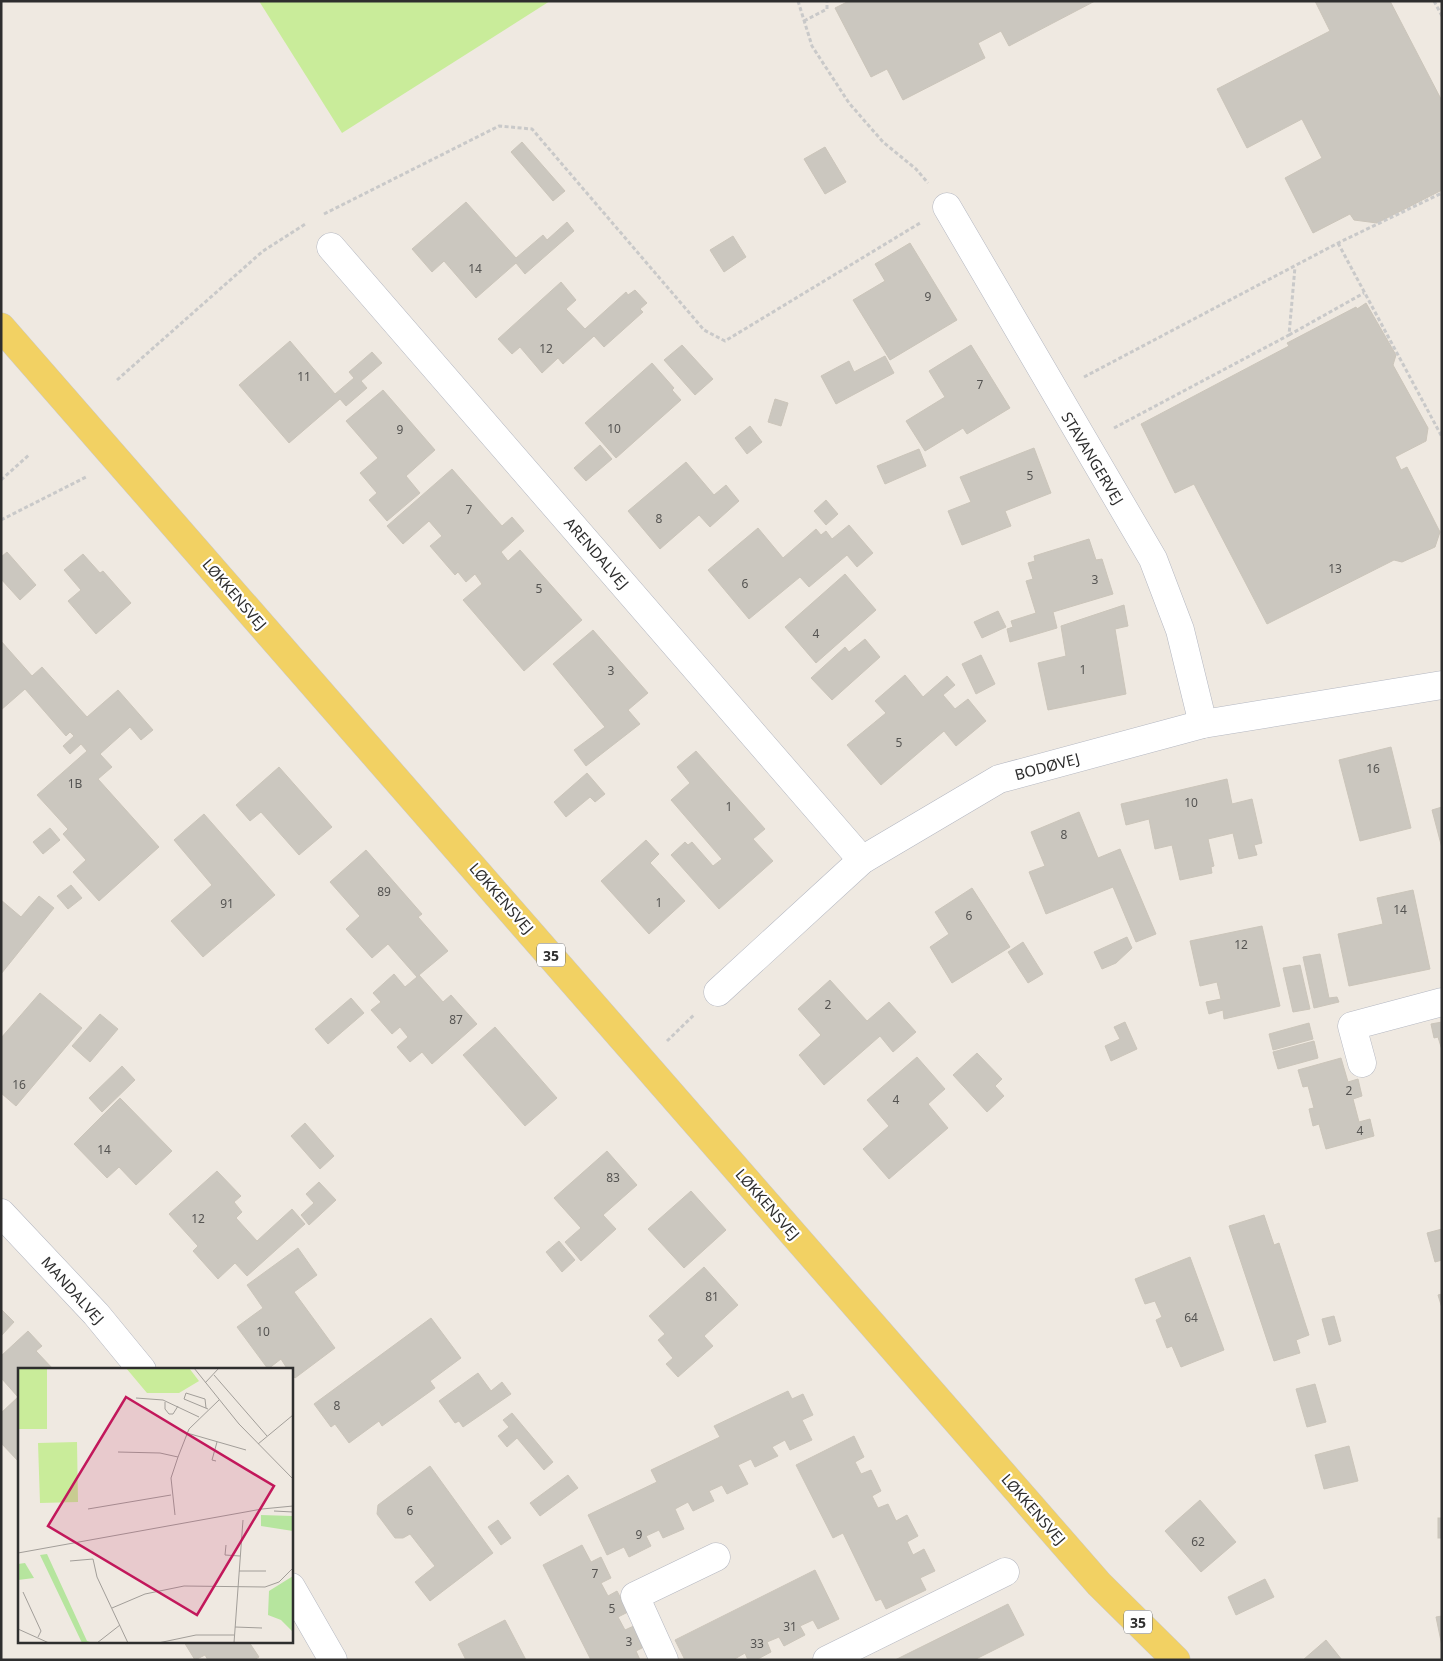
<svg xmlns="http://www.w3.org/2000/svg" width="1443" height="1661" viewBox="0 0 1443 1661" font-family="'Noto Sans',sans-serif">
<rect width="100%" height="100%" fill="#efe9e1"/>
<polygon fill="#c9ec9a" points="259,1 550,1 342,133"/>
<g fill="#cbc7bf" stroke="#cbc5ba">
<polygon points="849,1 1095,1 1009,46 1001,31 978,43 985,58 903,100 887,69 871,77 835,8"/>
<polygon points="1315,1 1390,1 1442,101 1442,190 1377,223 1354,220 1350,214 1313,233 1285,178 1322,158 1302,119 1247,148 1217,89 1330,31"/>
<polygon points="522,142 565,191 553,201 511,152"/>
<polygon points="825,147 846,182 825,194 804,159"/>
<polygon points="466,202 516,258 543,235 547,240 567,222 574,231 525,274 516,263 476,298 444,261 432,272 412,249"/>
<polygon points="733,236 746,257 724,272 710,250"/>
<polygon points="910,243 957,320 890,360 853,300 885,281 875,264"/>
<polygon points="561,282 576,300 566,309 585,329 626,292 628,295 635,290 647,303 640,309 643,312 604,347 594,336 563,364 558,358 542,373 520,347 512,354 498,339"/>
<polygon points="1366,303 1396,355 1393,365 1428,428 1426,441 1395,457 1401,470 1407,467 1440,532 1435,547 1402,562 1394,560 1267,624 1194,484 1175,493 1141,424 1289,346 1287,343 1356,307 1357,309"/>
<polygon points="290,341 335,394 354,378 349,372 372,352 382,363 361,381 367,388 346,406 340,399 289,443 239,385"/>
<polygon points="682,345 713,379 695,395 664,360"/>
<polygon points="971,345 1010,408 967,434 963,428 925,451 906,421 945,397 929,371"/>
<polygon points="885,356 894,373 836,404 821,376 849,361 854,372"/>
<polygon points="652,363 674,388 672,390 681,400 616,458 585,423"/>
<polygon points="383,390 435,450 406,476 420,493 387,521 369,500 377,493 360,473 378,458 346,421"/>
<polygon points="775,399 788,403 781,426 768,422"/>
<polygon points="750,426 762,442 747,454 735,438"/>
<polygon points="600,445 612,459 586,481 574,468"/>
<polygon points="1034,448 1051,493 1005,511 1011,526 962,545 948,511 971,502 960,477"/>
<polygon points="919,449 926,466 885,484 877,466"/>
<polygon points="686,462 714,495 726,485 739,501 710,527 699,515 660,549 628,511"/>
<polygon points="452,469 502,526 512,517 524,531 501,552 508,561 520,550 582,620 524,671 463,600 482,584 475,574 466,582 458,572 455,575 430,546 442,536 429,521 403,544 387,526"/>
<polygon points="826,500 838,514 826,525 814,511"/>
<polygon points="849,525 873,553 857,567 847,555 809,587 800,577 749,619 708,570 758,528 783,558 816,529 821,535 826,531 832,539"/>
<polygon points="1089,539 1096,560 1102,559 1113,594 1053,612 1057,628 1010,642 1007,629 1013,627 1011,621 1036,613 1026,581 1033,579 1028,563 1035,561 1034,556"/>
<polygon points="7,552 36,585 20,600 1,579 1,557"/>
<polygon points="83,554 100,573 103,571 131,603 96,634 68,601 81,590 64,570"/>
<polygon points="845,574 876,610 816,663 785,627"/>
<polygon points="1124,605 1128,626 1115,629 1126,694 1048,710 1038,663 1066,656 1061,626"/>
<polygon points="998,611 1006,627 982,638 974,622"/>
<polygon points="593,630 648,693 628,710 640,724 586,766 574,750 605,727 553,664"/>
<polygon points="865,639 880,657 832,700 811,678 845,647 849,652"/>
<polygon points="1,641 32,676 42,667 87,717 118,690 153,730 141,740 130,727 100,754 112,767 98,779 159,847 99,901 73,872 86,860 63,834 68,829 37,795 87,751 81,744 70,754 63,746 74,736 70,732 66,736 25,689 1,710"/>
<polygon points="981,655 995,684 976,694 962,664"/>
<polygon points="905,675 923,697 947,676 955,685 943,695 955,709 968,699 986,721 956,746 944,731 881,785 847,745 886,713 875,701"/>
<polygon points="1391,747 1411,828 1360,841 1339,760"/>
<polygon points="696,751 765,829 753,839 773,861 719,909 671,855 685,842 688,845 692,842 713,866 722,859 671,800 690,783 677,767"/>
<polygon points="279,767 332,827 299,855 261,812 250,821 236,805"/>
<polygon points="587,773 605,794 595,802 590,797 566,817 554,802"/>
<polygon points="1227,779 1232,804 1252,799 1262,843 1254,845 1257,855 1239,859 1233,833 1208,839 1214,866 1211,867 1212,873 1180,880 1172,845 1155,849 1149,819 1126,825 1121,804"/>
<polygon points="1442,807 1442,848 1432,810"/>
<polygon points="1079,812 1098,858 1120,849 1156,934 1136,942 1113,887 1046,914 1029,872 1045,866 1031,832"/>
<polygon points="204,814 275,895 203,957 171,921 212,885 174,840"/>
<polygon points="50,828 60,840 43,854 33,842"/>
<polygon points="646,840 659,854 650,863 685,901 649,934 601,881"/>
<polygon points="366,850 422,914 418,917 448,951 419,975 443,1002 451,995 477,1024 432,1064 422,1052 410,1062 397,1047 408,1037 400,1027 392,1034 371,1010 381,1002 373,993 394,974 405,987 417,977 388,944 372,958 346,929 360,916 330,882"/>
<polygon points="71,885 82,898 68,909 57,896"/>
<polygon points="972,888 1010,947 952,983 930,947 949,934 935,912"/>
<polygon points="1413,890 1430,969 1349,986 1338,934 1383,924 1377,898"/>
<polygon points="39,896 54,908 1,974 1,900 21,917"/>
<polygon points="1262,926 1280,1006 1224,1019 1223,1010 1209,1014 1206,1002 1221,999 1217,982 1200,986 1190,941"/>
<polygon points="1127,937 1132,948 1116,963 1102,969 1094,952"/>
<polygon points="1023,942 1043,974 1028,983 1008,952"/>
<polygon points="1320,954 1329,998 1337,997 1339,1002 1314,1008 1303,957"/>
<polygon points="1300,965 1310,1009 1293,1012 1283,968"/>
<polygon points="830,980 867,1021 889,1002 916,1032 893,1052 880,1036 824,1085 799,1055 821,1035 798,1009"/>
<polygon points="40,993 82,1028 16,1106 1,1093 1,1038"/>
<polygon points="351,998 364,1013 328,1044 315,1029"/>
<polygon points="100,1014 118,1029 90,1062 72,1046"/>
<polygon points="1125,1022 1137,1049 1111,1061 1105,1046 1120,1039 1114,1027"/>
<polygon points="1442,1022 1442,1050 1438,1037 1434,1038 1431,1024"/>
<polygon points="1309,1023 1313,1039 1273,1050 1269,1034"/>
<polygon points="495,1027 557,1098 525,1126 463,1055"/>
<polygon points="1314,1041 1318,1058 1278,1069 1273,1052"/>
<polygon points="977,1053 1002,1079 995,1086 1004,1096 987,1112 953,1075"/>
<polygon points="917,1057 945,1089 928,1104 948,1128 889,1179 863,1149 889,1126 867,1100"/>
<polygon points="1341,1058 1348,1082 1358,1079 1362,1096 1353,1099 1359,1122 1370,1119 1374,1136 1326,1149 1319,1124 1313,1126 1309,1109 1314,1108 1308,1086 1303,1087 1298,1070"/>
<polygon points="122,1066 135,1080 102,1112 89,1098"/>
<polygon points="120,1098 172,1151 136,1185 119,1167 107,1178 74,1144"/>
<polygon points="305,1123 334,1156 320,1169 291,1136"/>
<polygon points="607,1151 637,1185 603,1215 616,1229 581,1261 565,1242 581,1228 554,1198"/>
<polygon points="217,1171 241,1196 234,1202 242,1212 236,1218 257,1241 292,1209 305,1224 247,1276 235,1263 218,1279 193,1251 198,1246 169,1214"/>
<polygon points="319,1182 336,1200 309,1225 301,1215 314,1203 306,1194"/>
<polygon points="691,1191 726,1230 684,1268 648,1229"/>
<polygon points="1264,1215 1274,1245 1279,1243 1309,1335 1296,1340 1300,1353 1274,1361 1229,1226"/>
<polygon points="1442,1229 1442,1260 1435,1262 1427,1233"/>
<polygon points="559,1241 575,1260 562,1272 546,1252"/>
<polygon points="298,1248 317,1275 294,1292 335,1348 295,1378 291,1374 291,1370 288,1370 281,1359 268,1369 237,1327 263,1308 247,1285"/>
<polygon points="1190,1257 1224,1350 1181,1367 1172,1346 1167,1348 1156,1320 1162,1317 1155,1301 1145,1304 1135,1279"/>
<polygon points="704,1267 738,1305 704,1336 713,1346 678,1377 666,1364 673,1358 658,1340 665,1334 649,1316"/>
<polygon points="1442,1294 1442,1308 1438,1295"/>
<polygon points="1,1309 14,1322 1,1336"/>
<polygon points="1334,1316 1341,1341 1329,1345 1322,1319"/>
<polygon points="431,1318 461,1358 430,1381 435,1388 382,1426 379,1421 349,1443 335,1424 331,1427 314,1404"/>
<polygon points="28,1331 42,1346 36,1351 54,1370 19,1370 19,1462 1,1443 1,1413 18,1397 2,1379 1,1380 1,1356"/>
<polygon points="478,1373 491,1391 502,1382 511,1394 463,1427 459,1421 455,1423 439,1401"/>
<polygon points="1315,1384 1326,1422 1307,1427 1296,1389"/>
<polygon points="788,1391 792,1399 803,1394 813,1415 802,1420 812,1440 790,1450 785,1440 772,1447 778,1456 755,1467 751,1459 738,1465 748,1484 727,1494 722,1485 709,1491 714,1501 693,1511 688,1502 675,1509 684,1529 663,1538 659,1530 646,1536 651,1546 629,1557 624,1547 607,1555 588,1515 657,1482 651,1470 720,1437 714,1426"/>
<polygon points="512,1413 553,1462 544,1470 517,1438 507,1447 498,1436 509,1427 503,1420"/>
<polygon points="854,1436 864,1457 855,1462 861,1474 871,1470 881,1491 872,1496 878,1508 888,1504 896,1521 907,1515 918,1536 907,1542 913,1555 924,1549 935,1571 920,1578 926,1590 886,1609 881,1599 876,1601 843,1533 833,1538 796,1465"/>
<polygon points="1349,1446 1358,1481 1324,1489 1315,1455"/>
<polygon points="430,1466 493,1553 430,1601 415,1582 435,1566 410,1534 403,1538 395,1538 377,1514 378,1505"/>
<polygon points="568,1475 578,1488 540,1516 530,1503"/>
<polygon points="1200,1500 1236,1542 1201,1572 1165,1531"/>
<rect x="1438" y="1518" width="4" height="20"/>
<polygon points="498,1520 511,1538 501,1545 488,1527"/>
<polygon points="582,1545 591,1562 601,1557 611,1578 601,1583 608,1596 617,1591 628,1612 618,1617 625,1630 636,1625 646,1646 636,1651 640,1660 591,1660 543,1565"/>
<polygon points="815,1570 839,1619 818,1629 813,1620 800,1626 805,1635 784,1646 779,1637 767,1642 771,1652 756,1660 748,1660 745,1653 733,1660 685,1660 675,1640"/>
<polygon points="1265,1579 1274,1597 1236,1615 1228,1597"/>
<polygon points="1008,1604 1024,1635 974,1660 895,1660"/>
<polygon points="1442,1616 1442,1646 1436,1617"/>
<polygon points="505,1620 526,1660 466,1660 458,1644"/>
<polygon points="1326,1640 1342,1660 1303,1660"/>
<polygon points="184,1642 249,1642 259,1657 254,1660 208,1660 205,1655 195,1660"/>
</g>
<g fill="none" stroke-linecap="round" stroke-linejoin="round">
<g stroke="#b4b7c1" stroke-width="29">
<g id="minor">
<polyline points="947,207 1153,559 1180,630 1203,724"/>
<polyline points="331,247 862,860"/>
<polyline points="718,992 862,860 999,779 1203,724 1442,685"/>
<polyline points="1362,1063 1352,1026 1442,1002"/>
<polyline points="1,1213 96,1314 142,1370"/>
<polyline points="291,1587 333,1660"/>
<polyline points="664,1660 635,1596 716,1557"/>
<polyline points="827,1660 1005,1572"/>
</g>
</g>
<g stroke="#c9c9c9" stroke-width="29">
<polyline id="major" points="1,327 1099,1584 1176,1660"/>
</g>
<g stroke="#c9c9c9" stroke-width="3" stroke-dasharray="4 2.5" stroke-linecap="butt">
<polyline points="798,1 812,46 849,103 883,142 916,169 928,183"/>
<polyline points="1434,1 1442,16"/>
<polyline points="804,21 827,9 827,1"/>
<polyline points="324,214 499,126 532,129 704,330 725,341 920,223"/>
<polyline points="1338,243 1442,437"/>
<polyline points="1289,335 1364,293"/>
<polyline points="1084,377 1338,243 1442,193"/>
<polyline points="117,380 263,251 307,223"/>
<polyline points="1114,428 1289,335 1295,267"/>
<polyline points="1,480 30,454"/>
<polyline points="1,520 88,476"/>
<polyline points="667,1041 695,1014"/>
</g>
<use href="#minor" stroke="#fff" stroke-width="28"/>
<use href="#major" stroke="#f2d163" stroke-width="28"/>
</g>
<g text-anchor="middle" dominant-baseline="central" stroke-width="4.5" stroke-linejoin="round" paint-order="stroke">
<g font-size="12" fill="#555452">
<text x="475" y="268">14</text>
<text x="928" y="296">9</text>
<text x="546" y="348">12</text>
<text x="304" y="376">11</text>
<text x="980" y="384">7</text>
<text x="614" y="428">10</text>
<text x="400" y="429">9</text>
<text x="1030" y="475">5</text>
<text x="469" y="509">7</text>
<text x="659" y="518">8</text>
<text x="1335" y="568">13</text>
<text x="1095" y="579">3</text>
<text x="745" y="583">6</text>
<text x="539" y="588">5</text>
<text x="816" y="633">4</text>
<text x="1083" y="669">1</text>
<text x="611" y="670">3</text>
<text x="899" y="742">5</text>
<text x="1373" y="768">16</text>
<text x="75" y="783">1B</text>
<text x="1191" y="802">10</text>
<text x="729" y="806">1</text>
<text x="1064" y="834">8</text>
<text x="384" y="891">89</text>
<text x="659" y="902">1</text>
<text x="227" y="903">91</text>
<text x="1400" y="909">14</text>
<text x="969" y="915">6</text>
<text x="1241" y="944">12</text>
<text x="828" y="1004">2</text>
<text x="456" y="1019">87</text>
<text x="19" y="1084">16</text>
<text x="1349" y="1090">2</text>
<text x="896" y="1099">4</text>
<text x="1360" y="1130">4</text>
<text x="104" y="1149">14</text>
<text x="613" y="1177">83</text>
<text x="198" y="1218">12</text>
<text x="712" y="1296">81</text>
<text x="1191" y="1317">64</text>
<text x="263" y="1331">10</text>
<text x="337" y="1405">8</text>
<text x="410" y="1510">6</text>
<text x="639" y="1534">9</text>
<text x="1198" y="1541">62</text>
<text x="595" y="1573">7</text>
<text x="612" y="1608">5</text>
<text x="790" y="1626">31</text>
<text x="629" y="1641">3</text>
<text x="757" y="1643">33</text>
</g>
<g fill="#fff" stroke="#6d6d6d" stroke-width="1">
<rect x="537" y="943.5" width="28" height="23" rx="4"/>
<rect x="1124" y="1610.5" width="28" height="23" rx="4"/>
</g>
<g font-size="14" font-weight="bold" fill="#2e2e2e">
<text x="551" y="955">35</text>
<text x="1138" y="1622">35</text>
</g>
<g font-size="15" fill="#2e2e2e" stroke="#fff">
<text transform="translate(1093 458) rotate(59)">STAVANGERVEJ</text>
<text transform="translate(597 553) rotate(49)">ARENDALVEJ</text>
<text transform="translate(235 594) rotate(49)">LØKKENSVEJ</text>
<text transform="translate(1047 766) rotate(-15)">BODØVEJ</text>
<text transform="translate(502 898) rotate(49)">LØKKENSVEJ</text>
<text transform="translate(768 1204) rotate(49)">LØKKENSVEJ</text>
<text transform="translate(73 1290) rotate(48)">MANDALVEJ</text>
<text transform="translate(1034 1509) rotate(49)">LØKKENSVEJ</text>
</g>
</g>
<g transform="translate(18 1368)">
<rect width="275" height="275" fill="#efe9e1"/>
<path d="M 243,147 L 274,148 L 275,163 L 243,158 ZM 29,186 L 69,273 L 75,275 L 64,275 L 22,187 ZM 7,195 L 16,210 L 0,212 L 0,196 ZM 275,208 L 275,264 L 263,252 L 250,247 L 251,223 Z" fill="#b6e59e"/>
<path d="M 0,0 L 29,0 L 29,61 L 0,61 ZM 108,0 L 171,0 L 181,13 L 161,25 L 129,25 ZM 59,74 L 60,134 L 22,135 L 20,75 Z" fill="#c9ec9a"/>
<path fill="none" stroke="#a29e99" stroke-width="1" d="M 176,0 L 221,56 L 275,111M 196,7 L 249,68M 187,15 L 201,0M 118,30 L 145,32 L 181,49M 147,34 L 147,41 L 151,46 L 155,46 L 160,38M 188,40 L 187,31 L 168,25 L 166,31 L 190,41M 169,65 L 228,82M 240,76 L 275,47M 100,84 L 142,85 L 160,89M 198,93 L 194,92 L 199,74M 70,141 L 153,127M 256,143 L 275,144M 157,147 L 153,110 L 160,89 L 171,61 L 201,32M 208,177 L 207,187 L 222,188M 0,185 L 244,141 L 275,138M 52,193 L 75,191 L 79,209 L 110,275M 221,203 L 248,203M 5,224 L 23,263 L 20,269M 94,240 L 127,226 L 166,218 L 247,219 L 261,214 L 275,200M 217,259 L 244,260M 0,261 L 31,275M 79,275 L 102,257M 140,275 L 178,267 L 216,267M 216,275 L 225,152"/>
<path fill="#c2185b" fill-opacity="0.15" stroke="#c2185b" stroke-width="2.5" d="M 108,29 L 256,118 L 179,247 L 30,158 Z"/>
<rect width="275" height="275" fill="none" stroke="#2e2e2e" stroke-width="2.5"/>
</g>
<rect width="1443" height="1661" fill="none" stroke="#2e2e2e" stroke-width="5"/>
</svg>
